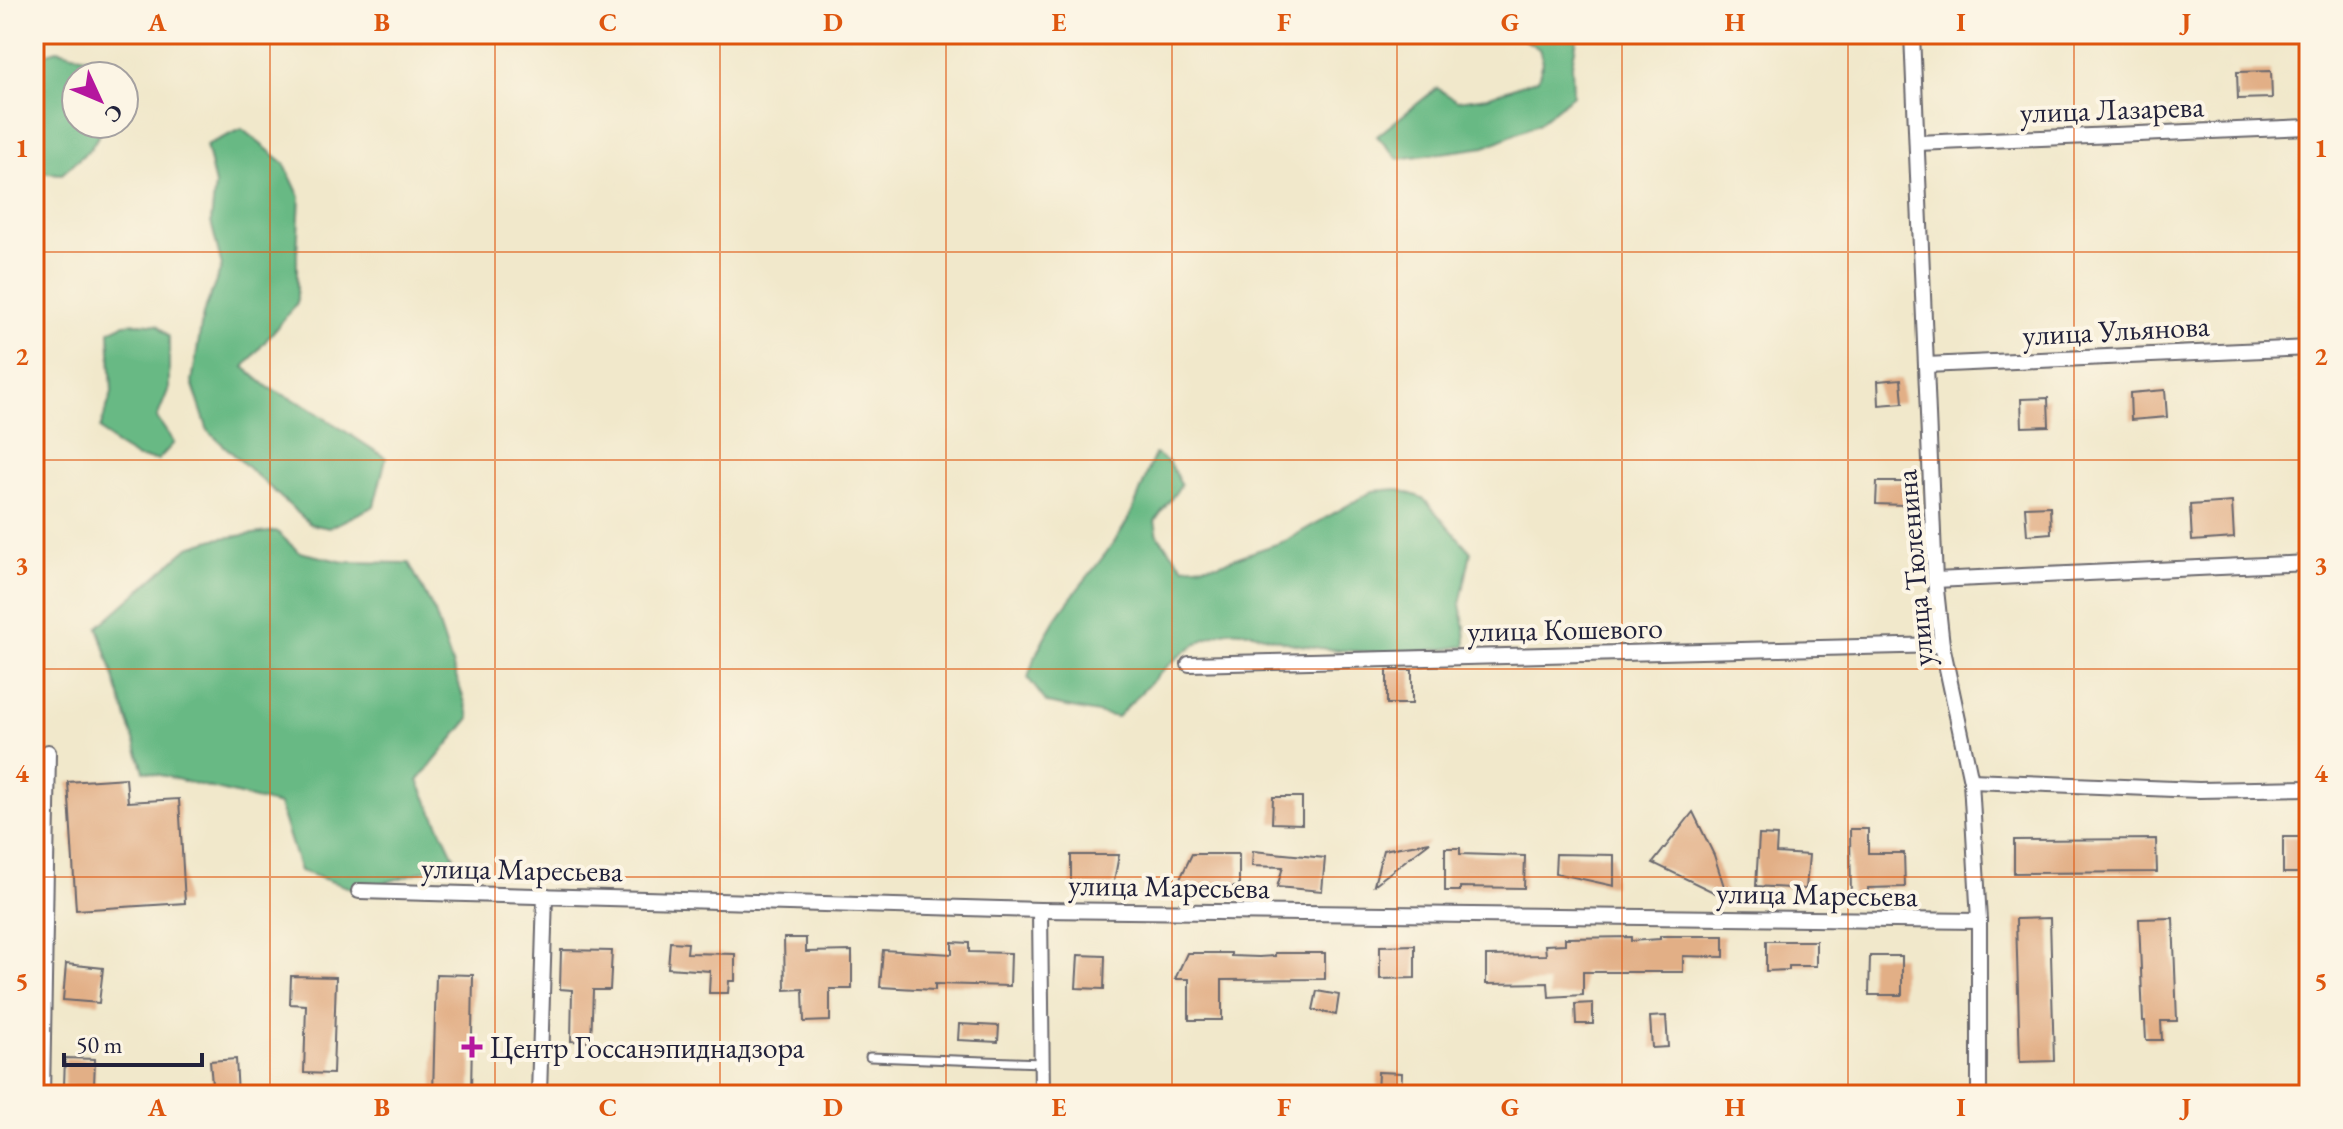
<svg xmlns="http://www.w3.org/2000/svg" width="2343" height="1129" viewBox="0 0 2343 1129" font-family="'EB Garamond',serif">
<rect width="100%" height="100%" fill="#fcf5e5"/>
<filter id="ink" filterUnits="userSpaceOnUse"><feTurbulence type="fractalNoise" baseFrequency=".0125" numOctaves="2"/><feDisplacementMap in="SourceGraphic" scale="16" xChannelSelector="R" yChannelSelector="G"/><feConvolveMatrix kernelMatrix="1 2 1 2 8 2 1 2 1" color-interpolation-filters="sRGB"/></filter>
<filter id="wash" filterUnits="userSpaceOnUse"><feTurbulence type="fractalNoise" baseFrequency=".006" numOctaves="4" result="noise"/><feDisplacementMap in="SourceGraphic" scale="32" xChannelSelector="R" yChannelSelector="G"/><feGaussianBlur stdDeviation="1.8" result="paint"/><feColorMatrix in="noise" values="0 0 0 0 0 0 0 0 0 0 0 0 0 0 0 0 0 1.4 0 .05"/><feComposite in="paint" operator="in"/></filter>
<g filter="url(#wash)">
<rect width="100%" height="100%" fill="#f1e8cb"/>
<g fill="#68b984" stroke="#456e60" stroke-width="2">
<polygon points="1516,34 1578,34 1572,64 1573,95 1538,124 1485,147 1398,159 1377,136 1437,88 1457,101 1487,97 1538,79 1543,62 1539,49"/>
<polygon points="57,50 102,61 111,76 76,76 76,124 105,124 91,148 62,174 34,172 34,57"/>
<polygon points="242,129 284,163 300,197 297,254 297,303 244,367 269,388 305,405 386,458 374,506 329,528 310,524 208,431 192,382 203,314 222,266 211,222 215,185 206,145"/>
<polygon points="140,323 158,325 169,337 169,388 157,418 174,443 158,460 138,458 115,444 100,429 112,392 109,331 124,324"/>
<path d="M 1155,454 L 1170,463 L 1181,485 L 1155,521 L 1158,536 L 1184,567 L 1218,564 L 1285,541 L 1373,491 L 1397,489 L 1423,498 L 1471,552 L 1460,605 L 1465,628 L 1466,646 C 1410,655 1350,654 1294,644 C 1277,640 1244,628 1228,631 C 1185,639 1147,688 1117,717 L 1047,703 L 1028,678 C 1044,618 1088,583 1120,533 C 1135,511 1144,479 1155,454 Z"/>
<polygon points="276,531 299,552 344,562 409,563 435,613 470,718 418,781 456,861 359,891 300,871 279,805 144,771 98,627 189,547 215,539"/>
</g>
<g id="blocks">
<g fill="#e2af86">
<polygon points="2271,71 2272,98 2238,99 2237,72"/>
<polygon points="1901,379 1903,403 1879,405 1878,381"/>
<polygon points="2165,390 2167,417 2131,420 2130,393"/>
<polygon points="2048,398 2049,426 2022,427 2021,399"/>
<polygon points="1877,482 1905,482 1904,505 1876,504"/>
<polygon points="2232,502 2234,538 2192,541 2190,505"/>
<polygon points="2050,506 2051,533 2027,535 2025,507"/>
<rect x="1387" y="670" width="25" height="34"/>
<polygon points="126,778 128,802 179,799 185,903 76,910 68,782"/>
<polygon points="1273,797 1302,797 1302,824 1272,823"/>
<polygon points="1693,812 1714,855 1728,899 1653,863"/>
<polygon points="1850,829 1868,829 1868,853 1904,853 1905,887 1868,888 1868,899 1851,899"/>
<polygon points="1759,835 1777,836 1776,853 1809,855 1806,889 1756,886"/>
<rect x="2283" y="837" width="26" height="36"/>
<polygon points="2156,839 2157,872 2014,873 2014,840"/>
<polygon points="1430,842 1405,861 1374,885 1383,850"/>
<polygon points="1445,848 1460,848 1460,854 1525,856 1524,888 1460,887 1460,891 1445,891"/>
<polygon points="1253,851 1325,858 1322,891 1277,887 1283,867 1252,866"/>
<polygon points="1192,854 1239,854 1239,887 1176,887"/>
<polygon points="1556,854 1614,855 1614,886 1555,873"/>
<polygon points="1071,855 1119,855 1113,887 1071,887"/>
<polygon points="2050,918 2054,1061 2020,1062 2016,919"/>
<polygon points="2173,918 2177,1021 2161,1021 2162,1040 2146,1040 2145,1021 2143,1021 2139,919"/>
<polygon points="1660,936 1724,936 1724,957 1683,956 1683,972 1583,972 1583,995 1549,997 1548,983 1486,984 1486,956 1546,955 1545,945 1565,944 1565,938 1631,937 1631,941 1660,939"/>
<polygon points="784,938 806,938 806,952 852,951 852,989 830,989 830,1021 804,1022 803,989 785,990"/>
<polygon points="1766,941 1816,941 1816,966 1789,966 1789,970 1766,971"/>
<polygon points="670,942 688,943 687,953 735,954 735,981 729,981 728,993 709,993 710,971 668,968"/>
<polygon points="952,942 969,943 969,952 1011,953 1010,986 935,984 935,990 880,987 883,950 952,954"/>
<polygon points="1415,945 1415,978 1380,979 1380,946"/>
<polygon points="561,950 612,951 610,990 593,990 591,1042 571,1041 572,990 560,989"/>
<polygon points="1187,953 1231,953 1231,956 1259,957 1275,956 1275,953 1325,953 1325,979 1222,980 1222,1020 1189,1020 1189,979 1175,979"/>
<polygon points="1078,955 1105,956 1104,989 1076,988"/>
<polygon points="1870,956 1902,956 1902,995 1869,995"/>
<polygon points="66,964 103,968 99,1003 63,1000"/>
<polygon points="436,974 473,975 471,1095 433,1095"/>
<polygon points="291,976 336,977 333,1074 304,1073 306,1005 290,1004"/>
<polygon points="1317,991 1339,995 1336,1015 1313,1010"/>
<polygon points="1593,1003 1593,1024 1576,1024 1575,1004"/>
<polygon points="1666,1016 1668,1047 1652,1048 1650,1017"/>
<polygon points="959,1024 999,1026 998,1042 958,1040"/>
<polygon points="65,1058 95,1059 94,1086 64,1086"/>
<polygon points="236,1059 238,1095 213,1095 210,1061"/>
<polygon points="1378,1072 1402,1073 1401,1095 1377,1095"/>
</g>
</g>
</g>
<g filter="url(#ink)">
<use href="#blocks" fill-opacity="0" stroke="#6a676d" stroke-width="2"/>
<g fill="none" stroke-linecap="round" stroke-linejoin="round">
<g stroke="#6a676d" stroke-width="11">
<polyline id="service" points="870,1057 1042,1063"/>
</g>
<g stroke="#6a676d" stroke-width="18">
<g id="minor">
<polyline points="1912,34 1935,580 1942,645 1971,781 1979,921 1979,1095"/>
<polyline points="1917,143 2309,127"/>
<polyline points="1926,365 2309,348"/>
<polyline points="1935,580 2309,563"/>
<polyline points="1189,664 1942,645"/>
<polyline points="1971,781 2199,790 2309,788"/>
<polyline points="359,891 1040,910 1979,921"/>
<polyline points="1040,910 1042,1095"/>
<polyline points="42,1095 48,752"/>
<polyline points="539,1095 545,895"/>
</g>
</g>
<use href="#service" stroke="#fff" stroke-width="7"/>
<use href="#minor" stroke="#fff" stroke-width="14"/>
</g>
</g>
<path fill="none" stroke="#de560e" stroke-width="2" stroke-opacity="0.55" d="M 270,34 L 270,1095M 495,34 L 495,1095M 720,34 L 720,1095M 946,34 L 946,1095M 1172,34 L 1172,1095M 1397,34 L 1397,1095M 1622,34 L 1622,1095M 1848,34 L 1848,1095M 2074,34 L 2074,1095M 34,252 L 2309,252M 34,460 L 2309,460M 34,669 L 2309,669M 34,877 L 2309,877"/>
<path fill="#b5179e" stroke="#fcf5e5" stroke-width="3" d="M468 1035h8v8h8v8h-8v8h-8v-8h-8v-8h8z"/>
<g text-anchor="middle" dominant-baseline="central" stroke-width="8" stroke-linejoin="round" paint-order="stroke">
<g font-size="30" fill="#22223b" stroke="#fcf5e5">
<text transform="translate(2112 109) rotate(-2)">улица Лазарева</text>
<text transform="translate(2116 330) rotate(-3)">улица Ульянова</text>
<text transform="translate(1914 568) rotate(-95)">улица Тюленина</text>
<text transform="translate(1565 629) rotate(-1)">улица Кошевого</text>
<text transform="translate(522 869) rotate(1)">улица Маресьева</text>
<text transform="translate(1169 886) rotate(1)">улица Маресьева</text>
<text transform="translate(1817 894) rotate(1)">улица Маресьева</text>
</g>
<g font-size="30" fill="#22223b" stroke="#fcf5e5" text-anchor="start">
<text x="490" y="1047">Центр Госсанэпиднадзора</text>
</g>
</g>
<rect width="2343" height="1129" fill="none" stroke="#fcf5e5" stroke-width="88"/>
<g transform="translate(100 100) rotate(134)"><circle r="38" fill="#fcf5e5" stroke="#a5a1a1" stroke-width="2"/>
<path d="M0-6L14 30L0 20L-14 30Z" fill="#b5179e"/>
<text y="-12" font-size="22" font-weight="bold" text-anchor="middle" fill="#22223b">С</text>
</g>
<path d="M64 1053v12h138v-12" fill="none" stroke="#22223b" stroke-width="4"/>
<text x="76" y="1053" font-size="24" fill="#22223b" stroke="#fcf5e5" stroke-width="6" paint-order="stroke">50 m</text>
<rect x="44" y="44" width="2255" height="1041" fill="none" stroke="#de560e" stroke-width="3"/>
<g font-size="26" text-anchor="middle" font-weight="bold" fill="#de560e">
<text x="157" y="31">A</text>
<text x="382" y="31">B</text>
<text x="608" y="31">C</text>
<text x="833" y="31">D</text>
<text x="1059" y="31">E</text>
<text x="1284" y="31">F</text>
<text x="1510" y="31">G</text>
<text x="1735" y="31">H</text>
<text x="1961" y="31">I</text>
<text x="2186" y="31">J</text>
<text x="22" y="157">1</text>
<text x="2321" y="157">1</text>
<text x="22" y="365">2</text>
<text x="2321" y="365">2</text>
<text x="22" y="574">3</text>
<text x="2321" y="574">3</text>
<text x="22" y="782">4</text>
<text x="2321" y="782">4</text>
<text x="22" y="990">5</text>
<text x="2321" y="990">5</text>
<text x="157" y="1116">A</text>
<text x="382" y="1116">B</text>
<text x="608" y="1116">C</text>
<text x="833" y="1116">D</text>
<text x="1059" y="1116">E</text>
<text x="1284" y="1116">F</text>
<text x="1510" y="1116">G</text>
<text x="1735" y="1116">H</text>
<text x="1961" y="1116">I</text>
<text x="2186" y="1116">J</text>
</g>
</svg>
